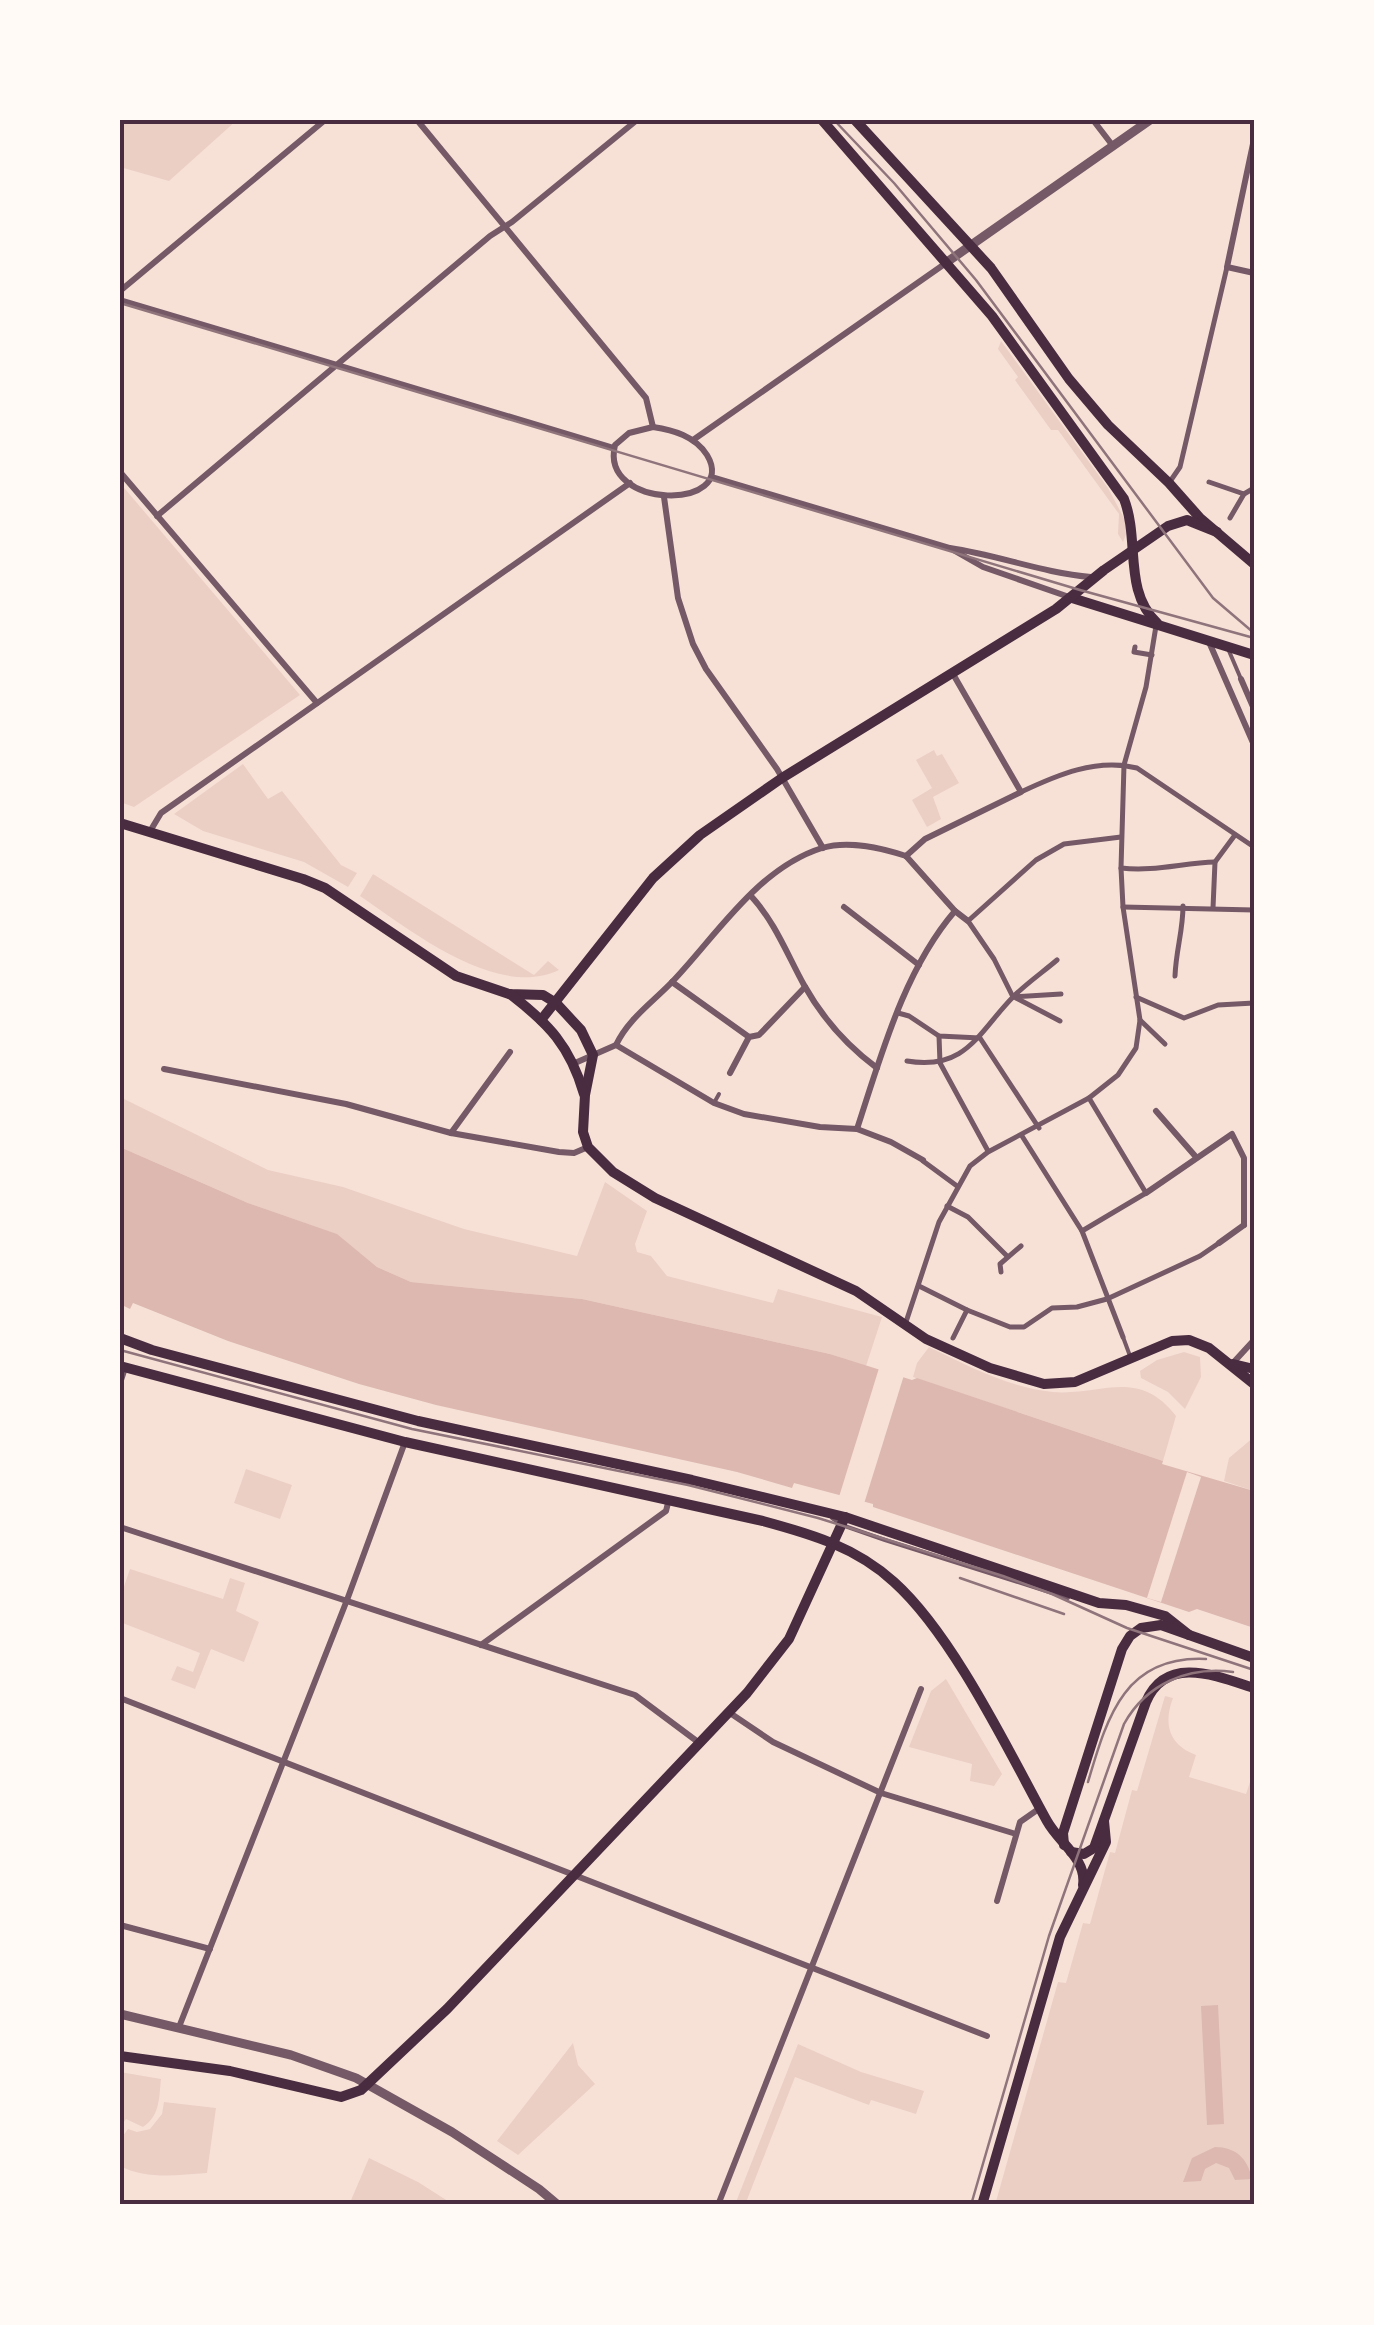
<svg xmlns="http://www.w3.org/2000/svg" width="1374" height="2325" viewBox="0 0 1374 2325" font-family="Jost,sans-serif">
<rect width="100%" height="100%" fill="#f7e1d7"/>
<g fill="#ebcfc5">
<polygon points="120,120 237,120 169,181 120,167"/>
<polygon points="1001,341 1108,488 1125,520 1127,532 1123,542 1118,534 1119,514 1058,430 1051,430 1015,380 1018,377 998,349"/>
<polygon points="120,483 300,695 134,807 120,802"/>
<polygon points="934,750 937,756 942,754 959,783 933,797 941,819 927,827 912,800 932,788 916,760"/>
<polygon points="243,764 268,799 282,791 341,865 357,873 348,887 304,862 203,831 174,814"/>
<path d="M 373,874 L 534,975 L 548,961 L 559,970 C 497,1000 410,930 360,896 Z"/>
<polygon points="120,1097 268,1170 343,1187 464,1229 577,1256 605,1182 647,1211 635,1244 637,1252 651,1256 667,1276 773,1303 778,1289 882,1317 866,1366 830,1354 582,1299 411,1282 377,1267 336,1234 248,1203 120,1147"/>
<path d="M 929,1347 C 968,1366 1010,1388 1053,1392 C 1101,1396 1138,1367 1176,1416 L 1163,1461 L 913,1377 L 917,1363 Z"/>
<polygon points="1184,1352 1200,1357 1201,1377 1185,1409 1168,1392 1141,1378 1140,1371 1157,1360"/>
<polygon points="1254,1437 1254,1491 1224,1481 1229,1458"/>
<polygon points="246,1469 292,1485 280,1519 234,1503"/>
<polygon points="130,1569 223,1599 230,1578 245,1583 236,1611 259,1622 244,1662 211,1649 195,1689 171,1680 177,1666 193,1672 200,1653 120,1622 120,1598"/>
<polygon points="946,1679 1002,1774 994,1786 970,1781 972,1764 909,1747 931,1691"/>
<path d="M 1165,1696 L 1173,1698 C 1163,1724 1169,1745 1196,1755 L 1189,1777 L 1246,1794 L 1251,1779 L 1254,1780 L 1254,2205 L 995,2205 L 1058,1982 L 1066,1983 L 1083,1923 L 1090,1924 L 1110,1852 L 1115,1853 L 1132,1790 L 1137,1791 Z"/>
<polygon points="573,2043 578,2065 595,2084 518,2155 497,2141"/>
<polygon points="798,2044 861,2072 924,2091 916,2114 871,2100 869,2105 795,2077 745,2205 736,2202"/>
<path d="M 120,2072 L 161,2079 C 159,2098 160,2116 143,2127 L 126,2119 L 120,2127 Z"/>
<path d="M 164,2102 L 216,2108 L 207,2173 C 178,2175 147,2180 120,2166 L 120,2140 L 128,2129 L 137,2132 L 150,2129 L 162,2114 Z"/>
<polygon points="369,2158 418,2182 454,2205 349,2205"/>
</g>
<g fill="#dcb8b0">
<polygon points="120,1147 248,1203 337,1234 377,1267 411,1282 582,1299 830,1354 912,1380 917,1378 1163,1461 1162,1464 1254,1491 1254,1628 1197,1609 1189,1612 873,1507 873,1504 794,1483 792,1488 737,1472 436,1405 359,1384 228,1341 133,1303 130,1309 120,1304"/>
<polygon points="1218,2005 1224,2124 1207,2125 1201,2006"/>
<path d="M 1215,2147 C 1236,2147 1248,2159 1252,2179 L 1235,2180 L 1229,2168 L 1216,2163 L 1205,2169 L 1201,2181 L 1183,2182 L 1192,2158 Z"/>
</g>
<g fill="#f7e1d7">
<polygon points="880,1365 905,1372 863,1507 838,1500"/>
<polygon points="1187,1472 1201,1477 1161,1602 1147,1598"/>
</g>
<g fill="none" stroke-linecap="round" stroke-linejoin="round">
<g stroke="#755966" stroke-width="4">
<polyline points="1229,651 1241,679"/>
<polyline points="714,1103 719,1094"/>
<polyline points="1123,1337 1130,1356"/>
<polyline points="832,1518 842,1525 885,1540 1068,1598"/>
</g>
<g stroke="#755966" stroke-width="5">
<polyline points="1209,482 1244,494"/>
<polyline points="1169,483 1180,467 1227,267"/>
<polyline points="1230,518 1244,494 1254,488"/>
<polyline points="1135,647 1134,652 1152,655"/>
<path d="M 1021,792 C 1057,775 1096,758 1137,768 L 1254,847"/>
<path d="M 1121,868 C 1153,872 1183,863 1215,862"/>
<polyline points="1123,907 1254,910"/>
<polyline points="1213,908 1215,862 1235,835"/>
<path d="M 1175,976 C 1176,950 1183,931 1183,906"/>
<polyline points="1061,994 1013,997 994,959 968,921 1036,860 1064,844 1121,837"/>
<polyline points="1136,997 1184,1018 1218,1005 1254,1003"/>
<polyline points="1016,998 1060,1021"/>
<polyline points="898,1013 909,1016 939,1036 980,1038 1039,1128"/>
<polyline points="1140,1020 1165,1044"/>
<polyline points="939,1036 940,1063 988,1151"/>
<path d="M 907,1061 C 967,1071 979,1031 1014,996 C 1027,983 1043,972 1057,960"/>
<polyline points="1022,1136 1082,1231 1123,1337"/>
<polyline points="923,1161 957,1186"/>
<polyline points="947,1206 968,1217 1007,1256"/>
<polyline points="1082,1231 1146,1193 1089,1098"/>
<polyline points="1001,1272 1000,1264 1021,1246"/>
<polyline points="919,1286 967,1310 953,1338"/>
<polyline points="967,1310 1010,1327 1024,1327 1052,1308 1077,1307 1107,1299 1200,1256 1219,1243"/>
<polyline points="906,1322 939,1222 970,1166 988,1152 1089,1098 1118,1075 1136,1048 1140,1020 1123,907 1121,868 1124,765 1146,687 1156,626"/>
</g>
<g stroke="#755966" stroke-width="6">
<polyline points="417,120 646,398 653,427"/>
<polyline points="1093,120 1113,146"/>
<polyline points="1254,139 1227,267 1254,273"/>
<polyline points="120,291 325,120"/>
<polyline points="120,300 614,448"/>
<path d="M 653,427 C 673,430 695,436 707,455 C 740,510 599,511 615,445 L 629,433 Z"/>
<polyline points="693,440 946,263"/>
<polyline points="120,472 317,703"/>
<path d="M 712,477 L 950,548 C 998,555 1043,573 1091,577"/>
<polyline points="664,497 678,598 693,644 706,669 777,769 823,848"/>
<polyline points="157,516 490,236 512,222 637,120"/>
<polyline points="955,551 983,567 1072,598"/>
<polyline points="1209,642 1254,745"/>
<polyline points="1241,679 1254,709"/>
<polyline points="149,833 161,813 630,483"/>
<polyline points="906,856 925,839 1021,792 953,674"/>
<polyline points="906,856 955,911 968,921"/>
<path d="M 751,896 C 775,922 787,954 804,985 C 823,1019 846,1045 877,1068"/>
<polyline points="844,907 919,965"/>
<polyline points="672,982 749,1037"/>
<path d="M 616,1045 C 628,1019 653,1002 673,981 C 716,936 758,868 822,848 C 849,840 881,848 906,856"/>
<polyline points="616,1045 714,1103 744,1114 820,1127 857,1129 891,1142 923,1160"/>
<polyline points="575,1063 616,1045"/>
<polyline points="164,1069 346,1104 451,1133 559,1152 574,1153 588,1147"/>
<polyline points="730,1073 749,1037 759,1035 805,987"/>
<polyline points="1156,1111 1196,1157"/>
<path d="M 857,1129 C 881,1056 904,970 955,911"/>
<polyline points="451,1133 510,1052"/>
<polyline points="1146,1193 1232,1134 1244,1158 1244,1225"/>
<polyline points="1219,1243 1244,1225"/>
<polyline points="1232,1364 1254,1340"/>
<polyline points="120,1383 125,1368"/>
<polyline points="120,1527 635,1695 698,1742"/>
<polyline points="481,1645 666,1511 669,1499"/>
<polyline points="120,1698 987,2036"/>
<polyline points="730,1713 773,1742 881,1793 1016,1834"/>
<polyline points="997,1901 1020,1822 1040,1808"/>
<polyline points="120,1925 210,1949"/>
<polyline points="179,2027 347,1600 405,1442"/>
<polyline points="718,2205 921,1689"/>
</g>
<g stroke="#755966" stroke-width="9">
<polyline points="947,262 1150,120"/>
<polyline points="120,2014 291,2055 356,2078 452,2132 539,2189 558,2205"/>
</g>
<g stroke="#4a2c40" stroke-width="10">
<path d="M 822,120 L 992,316 L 1124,499 C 1140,540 1123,591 1157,623"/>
<polyline points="855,120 991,268 1069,379 1108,425 1169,483 1200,518 1254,564"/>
<polyline points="1072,598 1254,655"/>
<polyline points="120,823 303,879 325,888 456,976 509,994 543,995 556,1003 581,1030 593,1055 585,1095 583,1132 588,1147 613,1172 655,1198 856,1291 926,1339 990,1368 1044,1384 1075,1382 1172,1341 1189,1340 1209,1348 1254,1384"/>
<path d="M 510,994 C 549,1024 570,1046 584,1094"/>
<polyline points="541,1020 653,878 700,835 782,778 1056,609 1104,570 1168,526 1187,520 1217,532"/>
<polyline points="120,1338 152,1350 418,1421 692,1480 845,1517 1099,1603 1126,1605 1165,1616 1189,1635"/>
<polyline points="1233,1364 1254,1369"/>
<path d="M 120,1366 L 405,1442 L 763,1521 C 811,1534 856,1547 894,1582 C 953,1635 1008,1750 1047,1821 C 1059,1843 1087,1859 1083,1885"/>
<polyline points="1064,1845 1063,1833 1122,1649 1130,1636 1141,1628 1161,1625 1254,1658"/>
<path d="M 1071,1852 L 1084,1854 L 1094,1848 L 1146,1702 C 1166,1654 1217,1676 1254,1688"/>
<polyline points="120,2056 230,2071 341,2097 361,2090 447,2009 747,1693 789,1639 845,1517"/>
<polyline points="982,2205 1060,1937 1106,1842 1104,1821"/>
</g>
<g stroke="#8f747c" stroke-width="2.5">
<polyline points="834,120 894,183 976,280 1213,598 1254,633"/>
<polyline points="120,303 1080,590 1254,638"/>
<polyline points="120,1350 412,1429 688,1485 818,1518 1003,1576 1052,1594 1127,1628 1254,1670"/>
<polyline points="960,1578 1064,1614"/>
<path d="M 1088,1782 C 1107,1718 1124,1655 1206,1659"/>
<path d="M 971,2205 L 1049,1936 L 1124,1724 C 1146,1684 1188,1666 1233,1672"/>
</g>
</g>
<rect width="1374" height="2325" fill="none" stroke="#fffaf5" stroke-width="245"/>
<rect x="122" y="122" width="1130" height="2080" fill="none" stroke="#4a2c40" stroke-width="4"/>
</svg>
